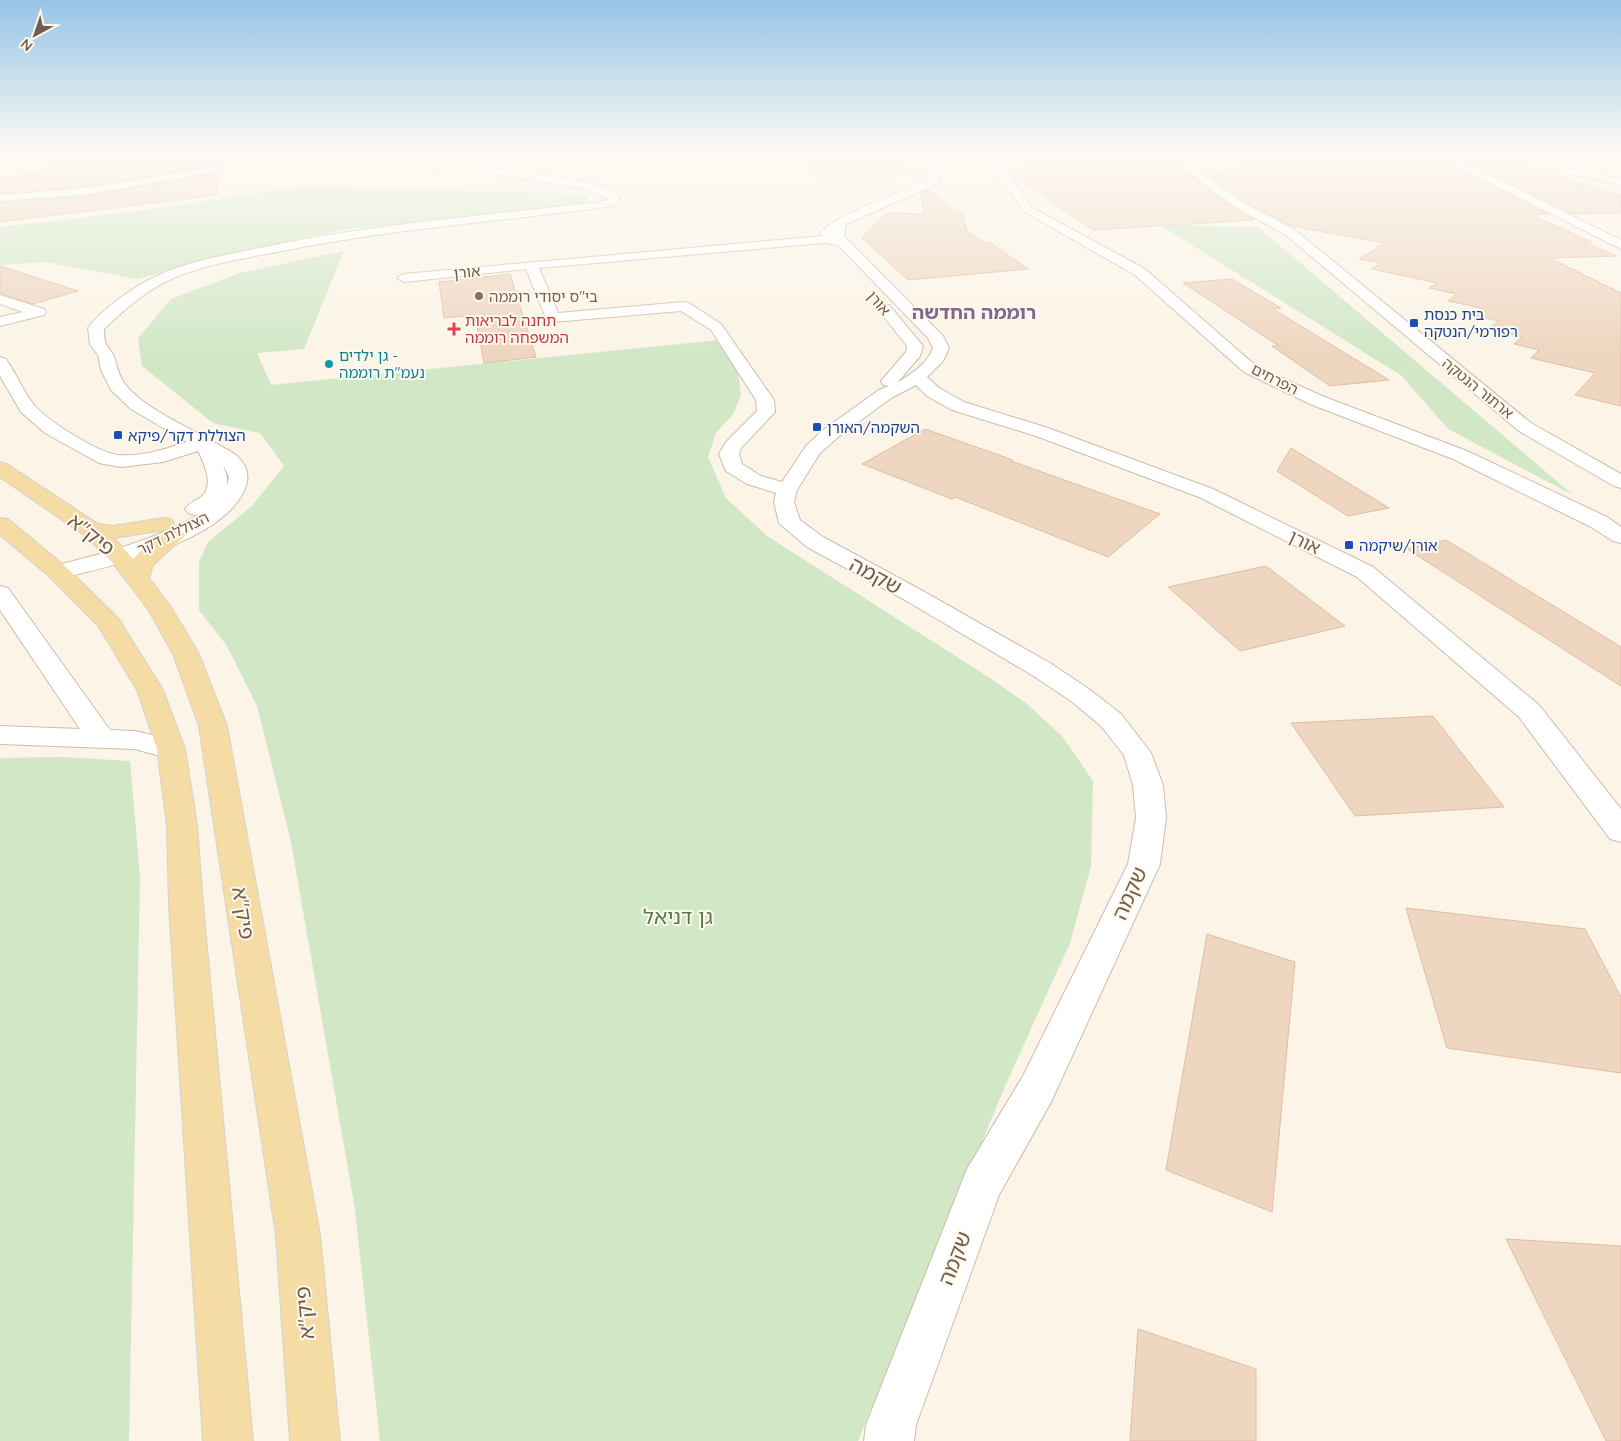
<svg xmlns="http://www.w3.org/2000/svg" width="1621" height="1441" viewBox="0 0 1621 1441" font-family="Quicksand,'Noto Sans Hebrew',sans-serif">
<rect width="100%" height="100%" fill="#fbf4e7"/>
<g fill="#d1e7c6">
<polygon points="70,154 193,154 89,171 52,174 38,171"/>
<polygon points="1046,154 1088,154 1168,225 1258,227 1573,495 1448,429 1402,376"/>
<path d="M 836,159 C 863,166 896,159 922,172 C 889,177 834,188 804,169 L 806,165 L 812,161 Z"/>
<polygon points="304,186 589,194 584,205 347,229 219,256 138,279 45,262 0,265 0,227 153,209"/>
<polygon points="344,251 304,349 257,353 271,385 719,340 738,371 741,395 734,413 716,433 708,457 726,498 767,536 990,678 1027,704 1062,736 1093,781 1091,866 1070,943 1006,1084 858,1441 380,1441 355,1209 291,842 257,706 227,646 199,610 199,562 208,542 252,506 284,466 260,433 213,423 142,366 138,338 171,299 240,273"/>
<polygon points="62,757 130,761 140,877 129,1441 0,1441 0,758"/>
</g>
<g fill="#eed6c0" stroke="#e0bea2">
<polygon points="1107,154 1154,154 1176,161 1178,166 1231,206 1255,220 1093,230 1012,175 1027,174 1015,167"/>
<polygon points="1323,154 1431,154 1548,214 1531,215 1592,242 1584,242 1616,256 1550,258 1621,293 1621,406 1575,395 1595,373 1531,358 1539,350 1514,344 1522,337 1489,329 1499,321 1473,315 1481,308 1448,301 1457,294 1429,288 1437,283 1372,269 1381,263 1359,259 1385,243 1291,226 1241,199 1196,167 1219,173 1237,166 1344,164"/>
<polygon points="1451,154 1479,154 1621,195 1621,213 1572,214"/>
<polygon points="221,155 220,164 88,186 0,193 0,177 184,163 193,156"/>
<polygon points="219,173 217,195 0,222 0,203 88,196"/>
<polygon points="928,190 963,214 967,231 984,243 991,243 1028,269 908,280 862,238 887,213 924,214 921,193"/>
<polygon points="0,266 78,291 33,304 0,293"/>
<polygon points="510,274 536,357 484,363 475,315 444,318 439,282"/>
<polygon points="1232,279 1281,308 1273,309 1389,380 1330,386 1272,346 1279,346 1183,283"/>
<polygon points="925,429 1013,460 1011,461 1160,514 1108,557 955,497 952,499 862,464"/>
<polygon points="1291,448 1389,508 1348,516 1277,471"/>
<polygon points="1446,540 1621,647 1621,686 1407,549"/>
<polygon points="1266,566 1345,626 1240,651 1168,587"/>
<polygon points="1433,716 1504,807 1355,816 1291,723"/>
<polygon points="1406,908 1585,929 1621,997 1621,1073 1447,1048"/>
<polygon points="1207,934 1295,962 1272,1212 1166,1170"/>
<polygon points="1506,1239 1621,1246 1621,1441 1606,1441"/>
<polygon points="1138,1329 1256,1369 1256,1441 1130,1441"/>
</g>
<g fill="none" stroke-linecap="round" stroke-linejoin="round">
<g stroke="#ccbdae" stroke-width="2">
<g id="minor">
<path d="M 838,154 C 849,154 858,159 869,158 C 877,158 885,155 891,154 C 899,152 925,159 931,165 C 935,168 937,174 940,178 L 939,183 L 846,224 L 844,236 L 943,336 L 949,348 L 943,361 L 927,377 L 939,388 L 964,402 L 1048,428 L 1213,489 L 1373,567 L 1539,705 L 1621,809 L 1621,842 L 1610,839 L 1519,717 L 1357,577 L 1199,497 L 1036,436 L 952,410 L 927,396 L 916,385 L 891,398 L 837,438 L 820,453 L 797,490 L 794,502 L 800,520 L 823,537 L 921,590 L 1050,663 L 1089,689 L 1121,714 L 1151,753 L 1163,785 L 1166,818 L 1160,864 L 1051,1102 L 999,1195 L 916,1425 L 914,1441 L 864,1441 L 866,1425 L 967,1169 L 1023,1076 L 1128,864 L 1136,818 L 1133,785 L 1124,755 L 1101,726 L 1071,701 L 1032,675 L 905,600 L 807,547 L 779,523 L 774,502 L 776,493 L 747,484 L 726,471 L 719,454 L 726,442 L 757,411 L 756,400 L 711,330 L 681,311 L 553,322 L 548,321 L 546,318 L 526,269 L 404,282 L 397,278 L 404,274 L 822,236 L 820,233 C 835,215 905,190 930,179 L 923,168 L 897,158 L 881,163 L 860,164 L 844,160 ZM 824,243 L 838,245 L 928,338 L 933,348 C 927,364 911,374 897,383 L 920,356 L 923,346 L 889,305 L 879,305 L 877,308 L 907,346 L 906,352 L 881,381 L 883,385 L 889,386 L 879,390 L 823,430 L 806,446 L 782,482 L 761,476 L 742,464 L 739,454 L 741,448 L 775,412 L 774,400 L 721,324 L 689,303 L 684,302 L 558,313 L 539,268 Z"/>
<polygon points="967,154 979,154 1010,176 1031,207 1145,269 1256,366 1322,396 1467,451 1607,517 1621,527 1621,543 1613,541 1591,527 1453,459 1310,404 1244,372 1135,275 1023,211 1002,180"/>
<polygon points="1176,154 1186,154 1187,162 1240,201 1295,230 1531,423 1621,474 1621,488 1614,486 1519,431 1287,236 1232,205 1179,165"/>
<polygon points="1433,154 1446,154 1621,240 1621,249"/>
<polygon points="1486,154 1505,154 1621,179 1621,185 1491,157"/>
<path d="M 281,157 C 369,157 455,162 542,175 C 563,178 607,182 620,198 L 615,205 L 600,208 C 492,222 383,230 277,252 C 240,259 201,265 167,281 C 143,293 123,311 104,329 C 104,333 104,340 106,344 C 108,349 113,352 114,357 C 117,365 118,373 123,381 C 137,405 190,428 214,442 C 221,447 230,450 237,456 C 249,467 250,480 243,493 C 216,544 111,566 58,579 L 50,577 L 47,572 L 50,567 C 102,554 153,541 200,514 L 195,515 L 188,513 L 185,509 C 189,503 195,501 201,497 C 215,486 204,463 198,451 L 163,462 L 121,467 L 99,463 L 45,433 L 21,412 L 0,376 L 0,357 L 6,359 C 16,373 23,391 34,405 C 46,420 100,454 119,455 C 141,457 166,449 187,442 L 131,409 L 111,390 L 101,370 L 98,355 L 90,344 L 88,328 C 102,308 138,284 161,274 C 196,259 236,253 274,245 C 382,223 491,215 600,202 L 609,199 L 581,188 L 477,172 L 399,165 L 278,162 L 278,158 ZM 223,464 L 229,477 L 227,486 L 227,477 Z"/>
<polygon points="266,158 269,159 269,163 88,194 0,201 0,195 88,188"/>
<polygon points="0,295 44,309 46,312 44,315 0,326 0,317 23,312 0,304"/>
<polygon points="0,586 8,588 110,730 135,731 181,742 185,749 181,756 171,759 135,749 0,744 0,726 80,729 0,610"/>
</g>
</g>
<g stroke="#d8d2cd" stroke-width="2">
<g id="major">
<path d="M 0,462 L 7,464 L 98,524 L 113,526 L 163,518 L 171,519 L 174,524 L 171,529 L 114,538 L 133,559 C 145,547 164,527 182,531 L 185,536 L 153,565 L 149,578 L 171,607 L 199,654 L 227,726 L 320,1235 L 340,1441 L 290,1441 L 276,1235 L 199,726 L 173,654 L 148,609 L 112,562 L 84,535 L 0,477 Z"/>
<polygon points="0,518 8,519 66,567 118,618 163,690 185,749 197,825 203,905 253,1441 203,1441 169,905 167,825 157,749 137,690 99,627 50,577 0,535"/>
</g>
</g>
<use href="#minor" fill="#fff" fill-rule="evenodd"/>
<use href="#major" fill="#f4dca4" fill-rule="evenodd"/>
</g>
<linearGradient id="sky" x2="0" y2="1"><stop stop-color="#96c4e6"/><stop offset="0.43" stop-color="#fdfaf4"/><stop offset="1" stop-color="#fdfaf4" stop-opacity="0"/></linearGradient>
<rect width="1621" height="356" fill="url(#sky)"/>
<circle fill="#8d6e63" stroke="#fef8ed" stroke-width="2" cx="479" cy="296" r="5"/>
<g fill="#1a4fb4" stroke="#fef8ed" stroke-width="2">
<rect x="1409" y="318" width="10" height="10" rx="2.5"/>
<rect x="812" y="422" width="10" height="10" rx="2.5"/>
<rect x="113" y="430" width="10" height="10" rx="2.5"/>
<rect x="1344" y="540" width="10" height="10" rx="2.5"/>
</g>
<path fill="#e0444e" stroke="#fef8ed" stroke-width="2" d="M451.5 321.5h5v5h5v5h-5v5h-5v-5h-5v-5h5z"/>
<circle fill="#0f9aa8" stroke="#fef8ed" stroke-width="2" cx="329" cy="364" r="5"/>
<g text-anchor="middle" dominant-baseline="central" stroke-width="4" stroke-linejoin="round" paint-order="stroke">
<g font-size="15" fill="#725d4d" stroke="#fef8ed">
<text transform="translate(467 272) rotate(-6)">אורן</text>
<text transform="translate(879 303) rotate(49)">אורן</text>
<text transform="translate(1275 379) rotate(27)">הפרחים</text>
<text transform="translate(1478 388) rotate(39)">ארתור הנטקה</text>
<text transform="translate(173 533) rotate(-26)">הצוללת דקר</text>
</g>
<g font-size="15" fill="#785e54" stroke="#fef8ed" text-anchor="start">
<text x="489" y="296">בי"ס יסודי רוממה</text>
</g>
<g font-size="15" fill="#164399" stroke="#fef8ed" text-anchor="start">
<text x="1424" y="314">בית כנסת<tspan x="1424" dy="17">רפורמי/הנטקה</tspan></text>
<text x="827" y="427">השקמה/האורן</text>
<text x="128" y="435">הצוללת דקר/פיקא</text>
<text x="1359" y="545">אורן/שיקמה</text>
</g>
<g font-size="15" fill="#be3a42" stroke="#fef8ed" text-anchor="start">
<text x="465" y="320">תחנה לבריאות<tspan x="465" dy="17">המשפחה רוממה</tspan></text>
</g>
<g font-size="15" fill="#0d838f" stroke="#fef8ed" text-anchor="start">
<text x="339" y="355">גן ילדים -<tspan x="339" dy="17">נעמ"ת רוממה</tspan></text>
</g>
<g font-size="18" fill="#725d4d" stroke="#fef8ed">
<text transform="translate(1305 542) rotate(26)">אורן</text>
</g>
<g font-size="19" font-weight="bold" fill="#83658e" stroke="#fef8ed">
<text x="974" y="312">רוממה החדשה</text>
</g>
<g font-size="21" fill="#725d4d" stroke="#fef8ed">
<text transform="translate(92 534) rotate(39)">פיק"א</text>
<text transform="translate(876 575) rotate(28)">שקמה</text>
<text transform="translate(1129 893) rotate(-66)">שקמה</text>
<text transform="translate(244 913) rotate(81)">פיק"א</text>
<text transform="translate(954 1258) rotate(-69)">שקמה</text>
<text transform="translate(304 1313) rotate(-95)">פיק"א</text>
</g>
<g font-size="21" fill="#547d49" stroke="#fef8ed">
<text x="678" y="916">גן דניאל</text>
</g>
</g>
<g transform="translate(35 35) rotate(220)" stroke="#fef8ed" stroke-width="4" paint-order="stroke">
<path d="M0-4L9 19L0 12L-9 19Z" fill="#725d4d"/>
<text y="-8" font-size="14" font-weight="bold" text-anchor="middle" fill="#725d4d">N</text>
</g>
</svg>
